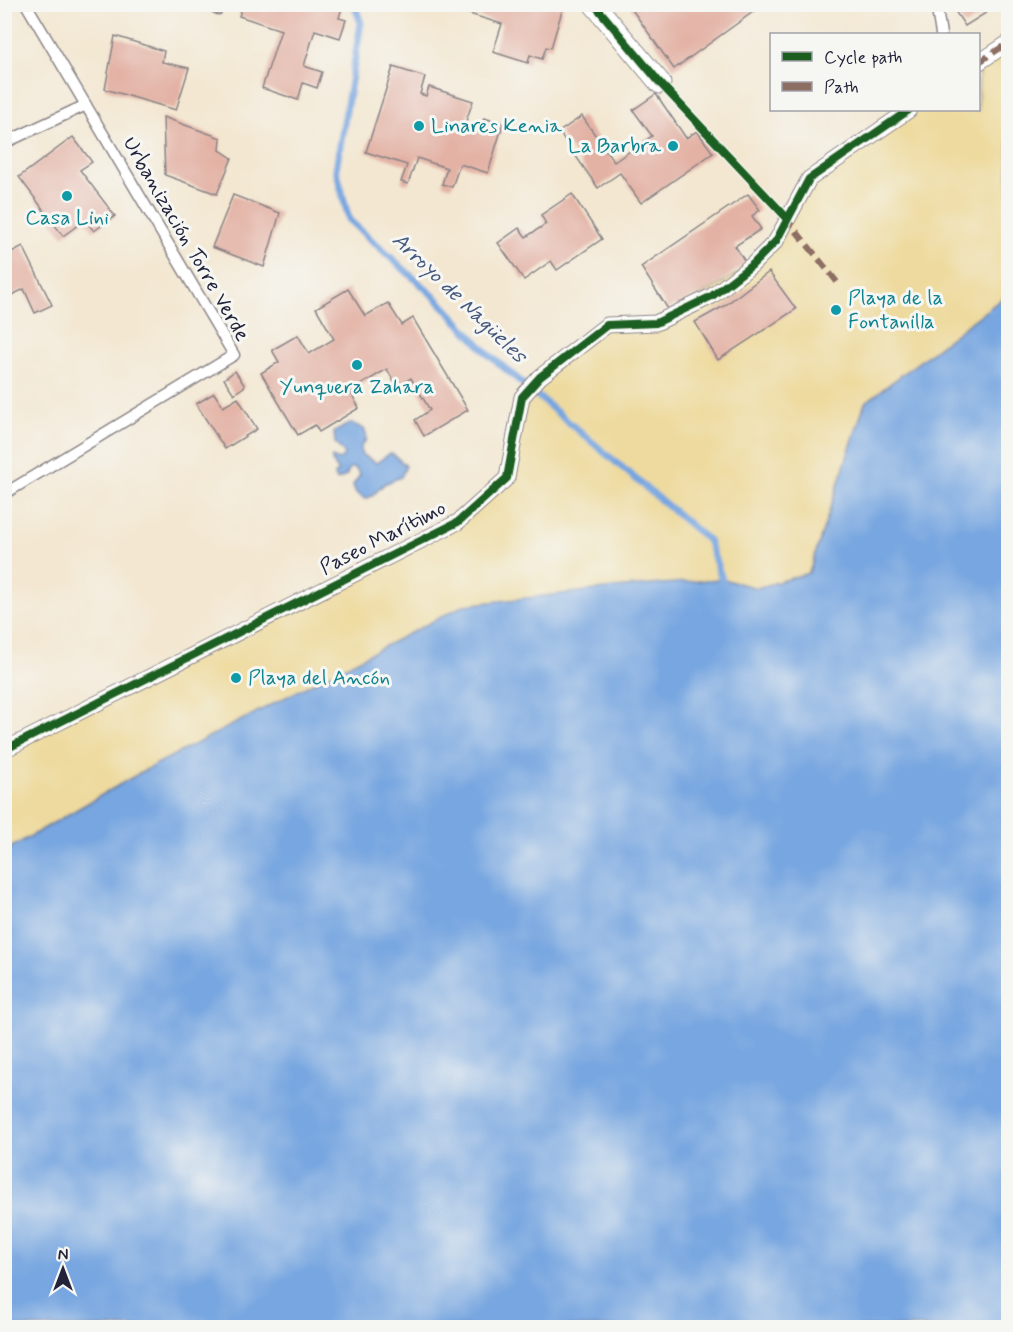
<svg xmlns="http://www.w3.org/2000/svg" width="1013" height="1332" viewBox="0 0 1013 1332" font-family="Mynerve,sans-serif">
<rect width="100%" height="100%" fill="#f6f6f2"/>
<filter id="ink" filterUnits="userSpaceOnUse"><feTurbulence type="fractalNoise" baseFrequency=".0167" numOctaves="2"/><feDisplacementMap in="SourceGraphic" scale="12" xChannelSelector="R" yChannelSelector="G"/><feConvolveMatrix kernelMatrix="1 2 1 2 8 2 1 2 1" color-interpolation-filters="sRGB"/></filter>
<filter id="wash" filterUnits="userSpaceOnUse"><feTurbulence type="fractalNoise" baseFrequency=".008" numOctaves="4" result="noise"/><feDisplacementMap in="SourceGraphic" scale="24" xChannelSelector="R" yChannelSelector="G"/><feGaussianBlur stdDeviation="1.35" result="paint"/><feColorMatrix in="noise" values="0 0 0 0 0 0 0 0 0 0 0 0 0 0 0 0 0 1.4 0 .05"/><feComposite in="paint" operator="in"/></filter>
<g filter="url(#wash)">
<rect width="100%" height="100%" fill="#f3e7d1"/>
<polygon fill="#eeda9e" stroke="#887e6c" stroke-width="1.5" points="1008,43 1008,294 865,403 809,573 757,588 722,579 145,770 5,851 5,750 458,522 507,478 522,397 607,325 656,323 752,265 809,179 909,110 978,110 979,63"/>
<g fill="#77a6e0" stroke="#4c648e" stroke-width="1.5">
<polygon points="1008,294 1008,1327 5,1327 5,851 145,770 464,605 613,588 722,579 757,588 809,573 865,403"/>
<path d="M 351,423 L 364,429 C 368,437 367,440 361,446 L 361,454 L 376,463 L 389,454 L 393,454 L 406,466 L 401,477 L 384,484 L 372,496 L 365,499 L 355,492 L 353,485 L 360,475 L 355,468 L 350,468 L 346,476 L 337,480 L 334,476 L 338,471 L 332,461 L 332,457 L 338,460 L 343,458 L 344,453 L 335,443 L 334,432 Z"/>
</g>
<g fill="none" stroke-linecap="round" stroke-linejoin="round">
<polyline stroke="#77a6e0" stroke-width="7" points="354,4 361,23 336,169 349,220 437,299 489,355 708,540 722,579"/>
</g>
<g id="blocks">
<g fill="#e3b2a5">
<polygon points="243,4 343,4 339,18 346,20 340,38 315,30 304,66 322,72 317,88 303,83 298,100 262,88 281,30 239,16"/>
<polygon points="452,4 564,4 551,48 546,47 542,59 530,55 528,63 493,52 502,24 450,8"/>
<polygon points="628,4 764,4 674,69"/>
<polygon points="963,4 1000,4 965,26 955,11 963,6"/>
<polygon points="115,36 164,51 162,62 189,68 176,110 105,89"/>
<polygon points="393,67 425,77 420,94 426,96 429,87 473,101 464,127 479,132 484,118 503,124 488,173 460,164 452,187 442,184 447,168 417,158 408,184 401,182 407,165 366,152"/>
<polygon points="656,94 686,138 697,131 713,153 641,203 620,173 598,188 559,132 582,116 614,162 652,136 633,110"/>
<polygon points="163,117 221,138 220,150 232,158 217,194 165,175"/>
<polygon points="73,137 92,162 80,170 115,216 94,231 85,220 63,236 19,177"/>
<polygon points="572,194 602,239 557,270 551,261 524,280 498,243 519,228 526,237 546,224 541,215"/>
<polygon points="748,194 760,210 752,216 761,229 735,246 746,263 723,280 703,293 668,309 641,267"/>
<polygon points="233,195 280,213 264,267 212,247"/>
<polygon points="23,246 52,305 35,313 24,289 4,299 4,256"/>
<polygon points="769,272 796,309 718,360 695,322 724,306"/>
<polygon points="348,289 365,316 388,303 402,325 413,318 468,410 424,436 415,420 430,410 411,378 397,387 387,369 350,391 359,408 319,432 315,425 298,435 261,373 279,362 272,350 298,335 309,354 334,339 316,308"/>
<polygon points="235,371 245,386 234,394 224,379"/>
<polygon points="214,393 223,407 238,398 257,429 225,449 196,404"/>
</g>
</g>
</g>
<g filter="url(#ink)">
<use href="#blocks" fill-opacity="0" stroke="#8a8486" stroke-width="1.5"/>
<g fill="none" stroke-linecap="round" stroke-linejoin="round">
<g stroke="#8a8486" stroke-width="13">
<g id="service">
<polyline points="208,4 218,9"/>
<polyline points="936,4 941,34"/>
<polyline points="4,143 86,105"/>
<polyline points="4,494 234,355 26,4"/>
</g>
</g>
<g stroke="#8a8486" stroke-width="17">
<g id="pedestrian">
<polyline points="978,63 1008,43"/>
<polyline points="4,750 458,522 507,478 522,397 540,377 607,325 656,323 712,296 752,265 776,241 809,179 909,110"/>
</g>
</g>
<g stroke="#8a8486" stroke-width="23">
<polyline id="minor" points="594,4 660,83"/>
</g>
<use href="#service" stroke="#fff" stroke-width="10"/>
<use href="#pedestrian" stroke="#fff" stroke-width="15"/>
<use href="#minor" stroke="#fff" stroke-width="21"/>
<g stroke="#8d6e63" stroke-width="6" stroke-dasharray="12 6" stroke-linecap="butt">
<polyline points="978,63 1008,43"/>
<polyline points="785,217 837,282"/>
</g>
<g stroke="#f6f6f2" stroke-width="11">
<g id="cycleway">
<polyline points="594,4 660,83 787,218"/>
<polyline points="4,750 458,522 507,478 522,397 540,377 607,325 656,323 712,296 752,265 776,241 809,179 909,110"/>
</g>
</g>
<use href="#cycleway" stroke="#1b5e20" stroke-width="8"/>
</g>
</g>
<g fill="#0f9aa8" stroke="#f6f6f2" stroke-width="2">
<circle cx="419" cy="126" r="6"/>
<circle cx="673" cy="146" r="6"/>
<circle cx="67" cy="196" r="6"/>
<circle cx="836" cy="310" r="6"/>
<circle cx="357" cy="365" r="6"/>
<circle cx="236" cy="678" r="6"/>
</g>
<g text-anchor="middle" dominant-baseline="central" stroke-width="6" stroke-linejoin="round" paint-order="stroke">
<g font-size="21" fill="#0d838f" stroke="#f6f6f2" text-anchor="start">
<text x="431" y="126">Linares Kenia</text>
<text x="661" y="146" text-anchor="end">La Barbra</text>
<text x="67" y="218" text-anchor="middle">Casa Lini</text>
<text x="848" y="298">Playa de la<tspan x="848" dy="24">Fontanilla</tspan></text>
<text x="357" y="387" text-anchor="middle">Yunquera Zahara</text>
<text x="248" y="678">Playa del Ancón</text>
</g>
<g font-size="21" fill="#22223b" stroke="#f6f6f2">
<text transform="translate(186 239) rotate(60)">Urbanización Torre Verde</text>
<text transform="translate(383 538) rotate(-27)">Paseo Marítimo</text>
</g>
<g font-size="22" font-style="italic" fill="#44577d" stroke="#f6f6f2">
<text transform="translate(459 298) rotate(44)">Arroyo de Nagüeles</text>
</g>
</g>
<rect width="1013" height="1332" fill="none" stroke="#f6f6f2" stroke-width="24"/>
<rect x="770" y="33" width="210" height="78" fill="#f6f6f2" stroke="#a1a1a9" stroke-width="1.5"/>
<rect x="782" y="52" width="30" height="9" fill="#1b5e20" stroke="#a1a1a9" stroke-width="1.5"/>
<text x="824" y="63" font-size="18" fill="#22223b">Cycle path</text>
<rect x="782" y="82" width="30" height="9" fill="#8d6e63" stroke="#a1a1a9" stroke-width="1.5"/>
<text x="824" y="93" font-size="18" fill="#22223b">Path</text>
<g transform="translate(63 1269)" stroke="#f6f6f2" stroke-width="4.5" paint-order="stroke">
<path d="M0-4.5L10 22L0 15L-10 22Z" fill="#22223b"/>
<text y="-9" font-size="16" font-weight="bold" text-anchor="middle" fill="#22223b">N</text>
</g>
</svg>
